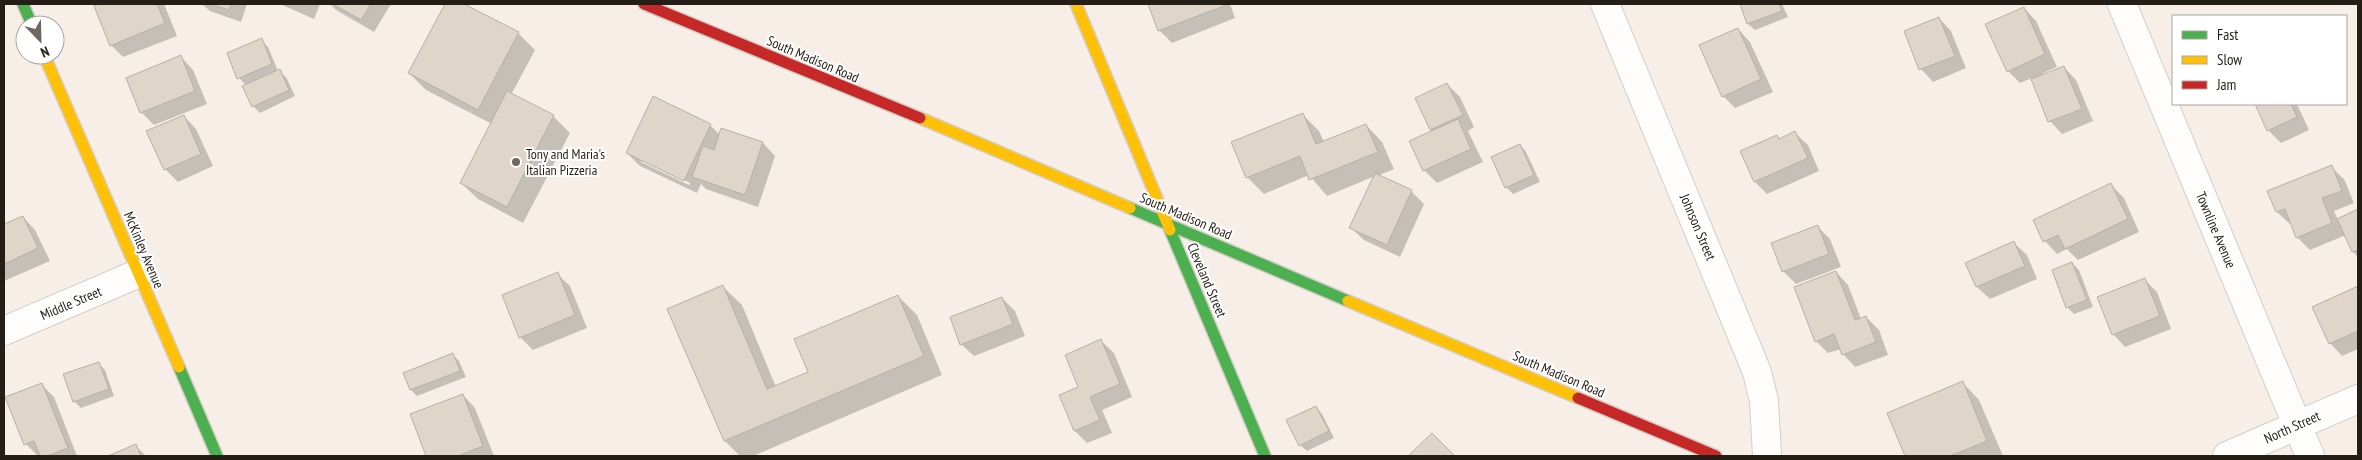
<svg xmlns="http://www.w3.org/2000/svg" width="2362" height="460" viewBox="0 0 2362 460" font-family="'PT Sans Narrow',sans-serif">
<rect width="100%" height="100%" fill="#f7efe7"/>
<g fill="#0003" fill-rule="evenodd">
<polygon points="102,4 164,4 177,36 123,57 111,45 95,7"/>
<polygon points="202,4 247,4 241,22 210,11"/>
<polygon points="280,4 320,4 314,19"/>
<polygon points="330,4 391,4 374,32 336,10"/>
<polygon points="446,4 461,4 518,33 535,50 511,95 553,116 570,133 523,223 478,199 461,183 492,124 426,90 409,73"/>
<polygon points="1149,4 1230,4 1235,18 1172,43 1159,30"/>
<polygon points="1741,4 1782,4 1788,17 1755,30 1748,24"/>
<polygon points="2024,8 2036,21 2057,67 2043,73 2044,75 2064,67 2076,80 2093,121 2062,134 2050,121 2032,78 2020,83 2008,71"/>
<polygon points="1939,18 1951,31 1966,68 1933,82 1921,69"/>
<polygon points="1738,29 1750,42 1773,92 1735,108 1723,96"/>
<polygon points="261,40 268,47 278,71 286,77 295,96 260,113 253,106 246,85 239,78"/>
<polygon points="181,57 193,70 207,104 154,125 141,112"/>
<polygon points="1447,84 1460,97 1474,127 1468,131 1483,162 1437,183 1424,170 1433,132 1431,130"/>
<polygon points="2256,104 2297,104 2309,130 2281,143 2268,130"/>
<polygon points="1302,114 1319,131 1324,142 1366,125 1382,142 1394,169 1377,176 1411,191 1424,204 1400,257 1364,240 1351,228 1375,176 1327,196 1309,175 1264,194 1247,177"/>
<polygon points="184,116 196,129 213,166 178,182 165,169"/>
<path d="M 710,125 L 720,135 L 722,129 L 763,143 L 775,156 L 758,207 L 706,189 L 701,184 L 697,193 L 640,166 L 627,153 ZM 641,159 L 690,183 L 689,185 L 641,162 Z"/>
<polygon points="1795,133 1808,145 1819,171 1767,194 1755,182 1742,152 1777,136 1780,140"/>
<polygon points="1520,145 1526,152 1540,182 1513,194 1506,187"/>
<polygon points="2331,167 2344,179 2354,203 2334,211 2338,220 2358,210 2358,257 2353,252 2346,235 2310,250 2297,237 2292,223 2290,224 2277,212"/>
<polygon points="2111,185 2124,198 2139,232 2078,260 2067,249 2057,254 2045,241 2035,220"/>
<polygon points="23,217 35,230 50,261 4,281 4,226"/>
<polygon points="1817,226 1830,239 1841,267 1796,284 1783,271"/>
<polygon points="2014,243 2027,255 2037,279 1990,299 1977,287 1967,263"/>
<polygon points="2072,263 2079,270 2093,307 2074,314 2067,307"/>
<polygon points="1836,272 1848,285 1861,319 1866,317 1879,330 1888,355 1855,367 1843,354 1841,349 1828,353 1816,341"/>
<polygon points="557,274 570,286 587,328 533,350 520,337"/>
<polygon points="2144,279 2157,292 2171,329 2125,347 2113,334"/>
<polygon points="722,286 742,305 776,387 810,372 898,296 917,315 942,375 753,456 740,456 725,441 669,309"/>
<polygon points="2358,287 2358,349 2342,356 2330,343 2314,307"/>
<polygon points="1002,298 1015,311 1025,336 974,356 961,344"/>
<polygon points="1101,341 1114,353 1132,397 1102,410 1112,433 1087,443 1075,431 1060,395 1080,388"/>
<polygon points="453,355 459,361 466,377 417,396 411,390"/>
<polygon points="98,363 105,370 114,396 81,408 74,401"/>
<polygon points="1963,383 1979,400 2003,456 1906,456 1888,414"/>
<polygon points="41,384 54,397 77,456 38,456 26,444"/>
<polygon points="463,395 475,408 494,456 428,456 412,415"/>
<polygon points="1316,407 1322,414 1334,438 1307,451 1300,445"/>
<polygon points="136,446 146,456 111,456"/>
</g>
<g fill="#dfd5c8" stroke="#b7b0a9">
<polygon points="99,4 157,4 165,23 110,46 94,6"/>
<polygon points="210,4 231,4 229,10"/>
<polygon points="333,4 371,4 361,20"/>
<polygon points="445,4 464,4 519,32 478,110 408,73"/>
<polygon points="1148,4 1223,4 1224,6 1158,31"/>
<polygon points="1740,4 1779,4 1782,11 1747,24"/>
<polygon points="2024,7 2045,54 2007,72 1985,24"/>
<polygon points="1939,17 1955,56 1919,70 1904,31"/>
<polygon points="1738,28 1761,79 1722,97 1699,45"/>
<polygon points="262,38 272,64 237,79 227,53"/>
<polygon points="181,55 195,91 140,113 126,78"/>
<polygon points="2064,66 2082,109 2048,122 2031,79"/>
<polygon points="280,69 289,90 252,107 242,86"/>
<polygon points="1447,83 1463,115 1430,130 1415,98"/>
<polygon points="507,91 554,115 507,207 460,183"/>
<polygon points="653,96 711,124 684,181 626,153"/>
<polygon points="2255,104 2291,104 2297,117 2267,131"/>
<polygon points="1303,113 1316,144 1366,124 1378,152 1309,180 1300,156 1246,178 1231,142"/>
<polygon points="184,115 201,154 164,170 146,131"/>
<polygon points="1458,119 1471,149 1423,171 1409,141"/>
<polygon points="721,128 763,142 745,195 692,177 703,146 714,150"/>
<polygon points="1795,131 1808,158 1754,182 1740,151 1777,135 1779,139"/>
<polygon points="1520,144 1534,175 1505,188 1491,157"/>
<polygon points="2332,165 2342,191 2322,198 2332,223 2296,238 2285,209 2276,212 2267,191"/>
<polygon points="1375,173 1412,190 1387,245 1349,228"/>
<polygon points="2111,183 2128,219 2065,249 2058,235 2043,242 2033,220"/>
<polygon points="2358,209 2358,250 2352,252 2337,219"/>
<polygon points="23,216 38,248 4,264 4,224"/>
<polygon points="1818,225 1829,254 1782,272 1771,243"/>
<polygon points="2014,241 2025,266 1976,287 1965,263"/>
<polygon points="2072,262 2087,300 2066,308 2052,270"/>
<polygon points="1836,271 1855,320 1866,316 1876,342 1842,355 1834,334 1815,342 1794,287"/>
<polygon points="558,272 575,315 519,338 502,295"/>
<polygon points="2145,278 2160,316 2112,335 2097,297"/>
<polygon points="723,285 767,389 808,372 794,339 898,295 924,356 724,441 667,309"/>
<polygon points="2358,286 2358,331 2329,344 2312,307"/>
<polygon points="1002,297 1013,324 960,345 950,317"/>
<polygon points="1101,339 1120,384 1090,397 1100,420 1074,431 1059,395 1078,387 1065,355"/>
<polygon points="453,353 460,371 410,390 403,373"/>
<polygon points="99,362 109,389 73,402 63,374"/>
<polygon points="1963,381 1987,441 1950,456 1905,456 1887,413"/>
<polygon points="42,383 68,448 47,456 40,456 34,441 24,445 5,397"/>
<polygon points="463,394 483,446 458,456 426,456 410,414"/>
<polygon points="1316,406 1329,431 1299,446 1286,420"/>
<polygon points="1432,433 1455,456 1408,456"/>
<polygon points="136,444 141,456 108,456"/>
</g>
<g fill="none" stroke-linecap="round" stroke-linejoin="round">
<g stroke="#d4cdc6" stroke-width="30">
<g id="street">
<polyline points="1605,4 1757,372 1764,401 1767,456"/>
<polyline points="2122,4 2310,456"/>
<polyline points="4,331 137,274"/>
<polyline points="2227,456 2358,399"/>
</g>
</g>
<g stroke="#d4cdc6" stroke-width="14">
<g id="fast">
<polyline points="23,4 32,25"/>
<polyline points="1130,208 1348,301"/>
<polyline points="1170,230 1265,456"/>
<polyline points="179,367 217,456"/>
</g>
</g>
<g stroke="#d4cdc6" stroke-width="14">
<g id="slow">
<polyline points="1076,4 1170,230"/>
<polyline points="44,55 179,367"/>
<polyline points="920,118 1130,208"/>
<polyline points="1348,301 1578,398"/>
</g>
</g>
<g stroke="#d4cdc6" stroke-width="14">
<g id="jam">
<polyline points="644,4 920,118"/>
<polyline points="1578,398 1716,456"/>
</g>
</g>
<use href="#street" stroke="#fefdfb" stroke-width="28"/>
<use href="#fast" stroke="#4caf50" stroke-width="11"/>
<use href="#slow" stroke="#ffc107" stroke-width="11"/>
<use href="#jam" stroke="#c62828" stroke-width="11"/>
</g>
<circle fill="#6e6760" stroke="#fff" stroke-width="2" cx="516" cy="162" r="5"/>
<g text-anchor="middle" dominant-baseline="central" stroke-width="4" stroke-linejoin="round" paint-order="stroke">
<g font-size="14" fill="#241e17" stroke="#fff">
<text transform="translate(813 59) rotate(23)">South Madison Road</text>
<text transform="translate(1186 216) rotate(23)">South Madison Road</text>
<text transform="translate(1698 227) rotate(67)">Johnson Street</text>
<text transform="translate(2216 230) rotate(67)">Townline Avenue</text>
<text transform="translate(144 250) rotate(67)">McKinley Avenue</text>
<text transform="translate(1207 280) rotate(67)">Cleveland Street</text>
<text transform="translate(71 303) rotate(-23)">Middle Street</text>
<text transform="translate(1559 374) rotate(23)">South Madison Road</text>
<text transform="translate(2292 427) rotate(-24)">North Street</text>
</g>
<g font-size="14" fill="#241e17" stroke="#fff" text-anchor="start">
<text x="526" y="154">Tony and Maria's<tspan x="526" dy="16">Italian Pizzeria</tspan></text>
</g>
</g>
<rect width="2362" height="460" fill="none" stroke="#241e17" stroke-width="10"/>
<rect x="2172" y="15" width="175" height="90" fill="#ffffff" stroke="#a7a5a2"/>
<rect x="2182" y="31" width="25" height="8" fill="#4caf50" stroke="#a7a5a2"/>
<text x="2217" y="40" font-size="15" fill="#241e17">Fast</text>
<rect x="2182" y="56" width="25" height="8" fill="#ffc107" stroke="#a7a5a2"/>
<text x="2217" y="65" font-size="15" fill="#241e17">Slow</text>
<rect x="2182" y="81" width="25" height="8" fill="#c62828" stroke="#a7a5a2"/>
<text x="2217" y="90" font-size="15" fill="#241e17">Jam</text>
<g transform="translate(40 40) rotate(157)"><circle r="24" fill="#ffffff" stroke="#a7a5a2"/>
<path d="M0-4L9 19L0 12L-9 19Z" fill="#6e6760"/>
<text y="-8" font-size="14" font-weight="bold" text-anchor="middle" fill="#241e17">N</text>
</g>
</svg>
